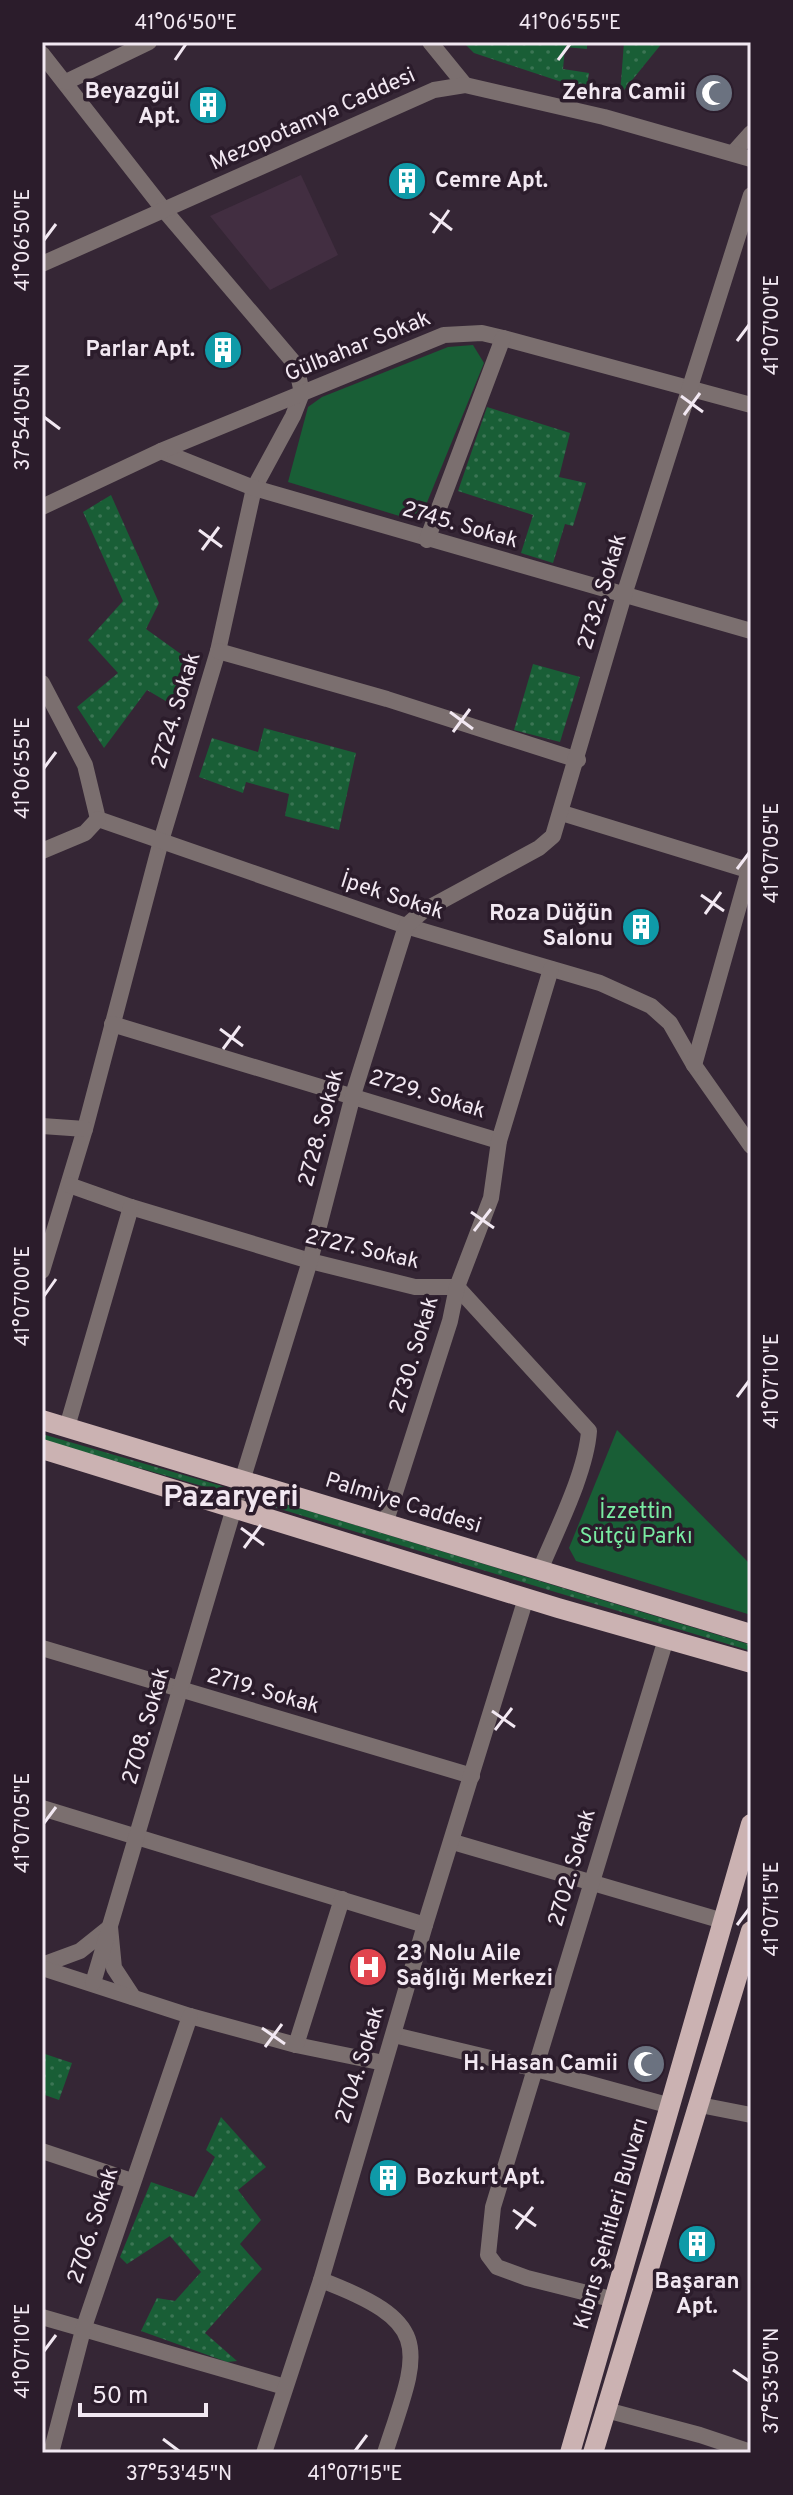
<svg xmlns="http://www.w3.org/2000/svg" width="793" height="2495" viewBox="0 0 793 2495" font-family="Overpass,sans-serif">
<defs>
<pattern id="grass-dots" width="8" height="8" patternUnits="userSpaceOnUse" patternTransform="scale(2)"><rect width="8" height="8" fill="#195e36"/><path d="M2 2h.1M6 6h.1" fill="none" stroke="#3b7554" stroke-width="1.8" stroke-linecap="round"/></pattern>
</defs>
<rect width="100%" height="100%" fill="#352635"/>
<polygon fill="#422e41" points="301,175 338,255 270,290 210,216"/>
<g fill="url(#grass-dots)">
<polygon points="463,42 587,42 587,49 565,47 563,69 589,73 586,90 474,53"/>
<polygon points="624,42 663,42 620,95"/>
<polygon points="487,407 570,433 559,477 586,483 573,526 565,524 553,563 521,553 533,515 458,491"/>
<polygon points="111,495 159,603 146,629 199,667 181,710 147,690 104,748 77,707 118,673 88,640 123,601 83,512"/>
<polygon points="533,664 580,677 560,742 514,730"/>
<polygon points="264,728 356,753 339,830 285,816 289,794 246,782 243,793 199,777 212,738 258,752"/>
<polygon points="42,1434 232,1489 230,1494 42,1440"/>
<polygon points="269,1499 751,1645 751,1651 267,1505"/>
<polygon points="42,2053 72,2063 59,2100 42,2094"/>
<polygon points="221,2117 266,2167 238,2190 261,2220 240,2244 262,2269 205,2333 237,2361 227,2362 141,2331 157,2298 175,2301 201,2272 170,2236 127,2264 120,2257 151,2182 194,2197 215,2157 206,2150"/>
</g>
<g fill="#195e36">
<polygon points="473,345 484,363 419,522 288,482 308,407 322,397 448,347"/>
<polygon points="617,1430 751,1565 751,1615 576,1561 569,1548"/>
</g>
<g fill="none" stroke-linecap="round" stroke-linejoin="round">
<g stroke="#7b6f6f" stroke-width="16">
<polyline points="430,42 465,85"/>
<polyline points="42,54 164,210 296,365 302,393 293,416 254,488 218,651 161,841 85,1129 42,1271"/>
<polyline points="66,82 149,42"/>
<polyline points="733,153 751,133"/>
<polyline points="42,264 434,90 465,85 604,117 751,159"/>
<polyline points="161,451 254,488 751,631"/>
<polyline points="42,507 161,451 444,335 482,333 503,338 751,405"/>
<polyline points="427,540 503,338"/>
<polyline points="218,651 387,699 578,760"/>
<polyline points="42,683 85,765 98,819 406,926 600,983 651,1006 670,1023 694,1065 751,1146"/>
<polyline points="562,813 751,871"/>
<polyline points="42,851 85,833 98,819"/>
<polyline points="112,1024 499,1141"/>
<polyline points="694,1065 751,863"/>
<polyline points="42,1126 85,1129"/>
<path d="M 69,1185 L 131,1207 L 310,1261 L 415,1287 L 457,1287 L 589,1431 C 586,1473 556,1531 540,1570"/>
<polyline points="67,1427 131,1207"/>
<polyline points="385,1524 450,1321 457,1287 491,1198 499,1141 551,969"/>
<polyline points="42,1648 472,1776"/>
<polyline points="42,1808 425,1925"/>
<polyline points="453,1842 723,1921"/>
<polyline points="42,1965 80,1951 110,1927 114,1968 133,1997"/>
<polyline points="42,1968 190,2016 296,2045 384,2063"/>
<polyline points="93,1983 242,1481 310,1261 353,1095 406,926 423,911 539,848 553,836 624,595 751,195"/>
<polyline points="394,2035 536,2069 671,2106"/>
<polyline points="296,2045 342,1899"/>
<polyline points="700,2105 751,2115"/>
<polyline points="42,2151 132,2181"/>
<path d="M 321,2280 C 437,2324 419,2349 385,2453"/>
<polyline points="615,2300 527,2278 497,2267 488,2255 493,2207 666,1639"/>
<polyline points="42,2317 285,2387"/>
<polyline points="606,2410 700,2435 751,2452"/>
<polyline points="51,2453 83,2330 190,2016"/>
<polyline points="264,2453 321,2280 425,1925 526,1598"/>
</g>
<g stroke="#cbb2b2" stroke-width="20">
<polyline points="42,1420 751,1634"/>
<polyline points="42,1449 558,1608 751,1663"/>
<polyline points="570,2453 751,1824"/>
<polyline points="593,2453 751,1931"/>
</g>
</g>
<path fill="none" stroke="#f2e8f2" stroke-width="3" d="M 175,60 L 186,44M 558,60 L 570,44M 430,213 L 452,230M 433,233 L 449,210M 44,240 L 56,224M 737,341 L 749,325M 681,396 L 703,412M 684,415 L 700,393M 44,417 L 60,429M 199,530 L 222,547M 202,550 L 219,527M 450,712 L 473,729M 453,732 L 470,709M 44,768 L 56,752M 737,869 L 749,853M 701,895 L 724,911M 705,914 L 721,892M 220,1029 L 243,1046M 223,1049 L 240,1026M 471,1212 L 494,1228M 474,1231 L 491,1209M 44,1296 L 56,1279M 737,1397 L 749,1381M 241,1528 L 264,1545M 244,1548 L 261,1525M 492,1711 L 515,1727M 495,1730 L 512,1708M 44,1823 L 56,1807M 737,1925 L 749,1909M 262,2028 L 285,2044M 265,2047 L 282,2024M 513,2210 L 536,2226M 516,2229 L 533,2207M 44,2351 L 56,2335M 733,2370 L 749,2381M 163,2439 L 179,2451M 355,2451 L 367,2435"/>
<defs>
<g id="mosque-disc" transform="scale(2)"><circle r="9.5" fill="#6b7280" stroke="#2b1c2b"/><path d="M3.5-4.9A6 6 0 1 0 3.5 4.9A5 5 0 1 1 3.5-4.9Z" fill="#fff"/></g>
<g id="building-disc" transform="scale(2)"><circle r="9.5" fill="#0f9aa8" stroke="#2b1c2b"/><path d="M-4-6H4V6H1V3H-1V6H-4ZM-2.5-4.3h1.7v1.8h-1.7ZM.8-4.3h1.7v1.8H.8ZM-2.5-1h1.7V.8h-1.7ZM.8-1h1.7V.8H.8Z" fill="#fff"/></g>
<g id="hospital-disc" transform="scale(2)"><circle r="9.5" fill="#e0444e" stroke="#2b1c2b"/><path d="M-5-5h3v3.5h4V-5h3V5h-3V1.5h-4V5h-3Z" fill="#fff"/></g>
</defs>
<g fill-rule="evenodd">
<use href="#mosque-disc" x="714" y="93"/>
<use href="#building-disc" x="208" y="105"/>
<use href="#building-disc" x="407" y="181"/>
<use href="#building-disc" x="223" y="350"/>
<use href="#building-disc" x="641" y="927"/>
<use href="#hospital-disc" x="368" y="1967"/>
<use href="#mosque-disc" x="646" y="2064"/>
<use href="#building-disc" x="388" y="2178"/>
<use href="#building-disc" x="697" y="2244"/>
</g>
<g text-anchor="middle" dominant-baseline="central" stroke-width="7" stroke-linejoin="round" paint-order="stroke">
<g font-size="22" font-weight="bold" fill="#f2e8f2" stroke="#2b1c2b" text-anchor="end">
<text x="180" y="92">Beyazgül<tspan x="180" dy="25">Apt.</tspan></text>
<text x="686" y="93">Zehra Camii</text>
<text x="435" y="181" text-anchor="start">Cemre Apt.</text>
<text x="195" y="350">Parlar Apt.</text>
<text x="613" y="914">Roza Düğün<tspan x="613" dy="25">Salonu</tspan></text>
<text x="396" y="1954" text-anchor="start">23 Nolu Aile<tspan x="396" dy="25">Sağlığı Merkezi</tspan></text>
<text x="618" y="2064">H. Hasan Camii</text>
<text x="416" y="2178" text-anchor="start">Bozkurt Apt.</text>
<text x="697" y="2282" text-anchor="middle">Başaran<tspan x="697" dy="25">Apt.</tspan></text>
</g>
<g font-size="22" fill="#f2e8f2" stroke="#2b1c2b">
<text transform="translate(313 120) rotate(-24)">Mezopotamya Caddesi</text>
<text transform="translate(358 347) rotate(-22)">Gülbahar Sokak</text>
<text transform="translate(460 526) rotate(16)">2745. Sokak</text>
<text transform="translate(603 592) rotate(-73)">2732. Sokak</text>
<text transform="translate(177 711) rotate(-73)">2724. Sokak</text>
<text transform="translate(392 897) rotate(18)">İpek Sokak</text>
<text transform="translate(427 1095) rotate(17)">2729. Sokak</text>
<text transform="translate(322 1128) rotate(-75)">2728. Sokak</text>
<text transform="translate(362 1250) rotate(13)">2727. Sokak</text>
<text transform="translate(415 1355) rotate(-73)">2730. Sokak</text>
<text transform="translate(403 1504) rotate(17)">Palmiye Caddesi</text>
<text transform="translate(263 1692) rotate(16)">2719. Sokak</text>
<text transform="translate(147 1726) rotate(-74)">2708. Sokak</text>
<text transform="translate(573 1868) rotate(-74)">2702. Sokak</text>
<text transform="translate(361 2065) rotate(-73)">2704. Sokak</text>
<text transform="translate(612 2224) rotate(-74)">Kıbrıs Şehitleri Bulvarı</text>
<text transform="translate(94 2226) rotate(-72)">2706. Sokak</text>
</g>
<g font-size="22" fill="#79eba2" stroke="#2b1c2b">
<text x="636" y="1512">İzzettin<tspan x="636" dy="25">Sütçü Parkı</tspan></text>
</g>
<g font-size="30" font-weight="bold" fill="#f2e8f2" stroke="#2b1c2b">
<text x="231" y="1498">Pazaryeri</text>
</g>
</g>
<rect width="793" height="2495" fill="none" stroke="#2b1c2b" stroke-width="88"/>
<path d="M80 2403v12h126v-12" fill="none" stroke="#f2e8f2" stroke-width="4"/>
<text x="92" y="2403" font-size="24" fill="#f2e8f2" stroke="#2b1c2b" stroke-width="6" paint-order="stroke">50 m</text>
<rect x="44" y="44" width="705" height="2407" fill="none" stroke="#f2e8f2" stroke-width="3"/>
<g font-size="20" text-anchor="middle" fill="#f2e8f2">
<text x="186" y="29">41°06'50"E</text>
<text x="570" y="29">41°06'55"E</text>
<text transform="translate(22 240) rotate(-90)" y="7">41°06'50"E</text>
<text transform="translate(771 325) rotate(-90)" y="7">41°07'00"E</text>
<text transform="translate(22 417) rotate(-90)" y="7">37°54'05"N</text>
<text transform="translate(22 768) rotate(-90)" y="7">41°06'55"E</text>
<text transform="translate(771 853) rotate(-90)" y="7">41°07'05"E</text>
<text transform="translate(22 1296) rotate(-90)" y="7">41°07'00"E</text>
<text transform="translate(771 1381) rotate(-90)" y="7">41°07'10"E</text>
<text transform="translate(22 1823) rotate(-90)" y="7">41°07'05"E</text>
<text transform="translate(771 1909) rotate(-90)" y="7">41°07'15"E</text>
<text transform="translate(22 2351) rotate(-90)" y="7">41°07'10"E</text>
<text transform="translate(771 2381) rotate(-90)" y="7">37°53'50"N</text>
<text x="179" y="2480">37°53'45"N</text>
<text x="355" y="2480">41°07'15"E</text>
</g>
</svg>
